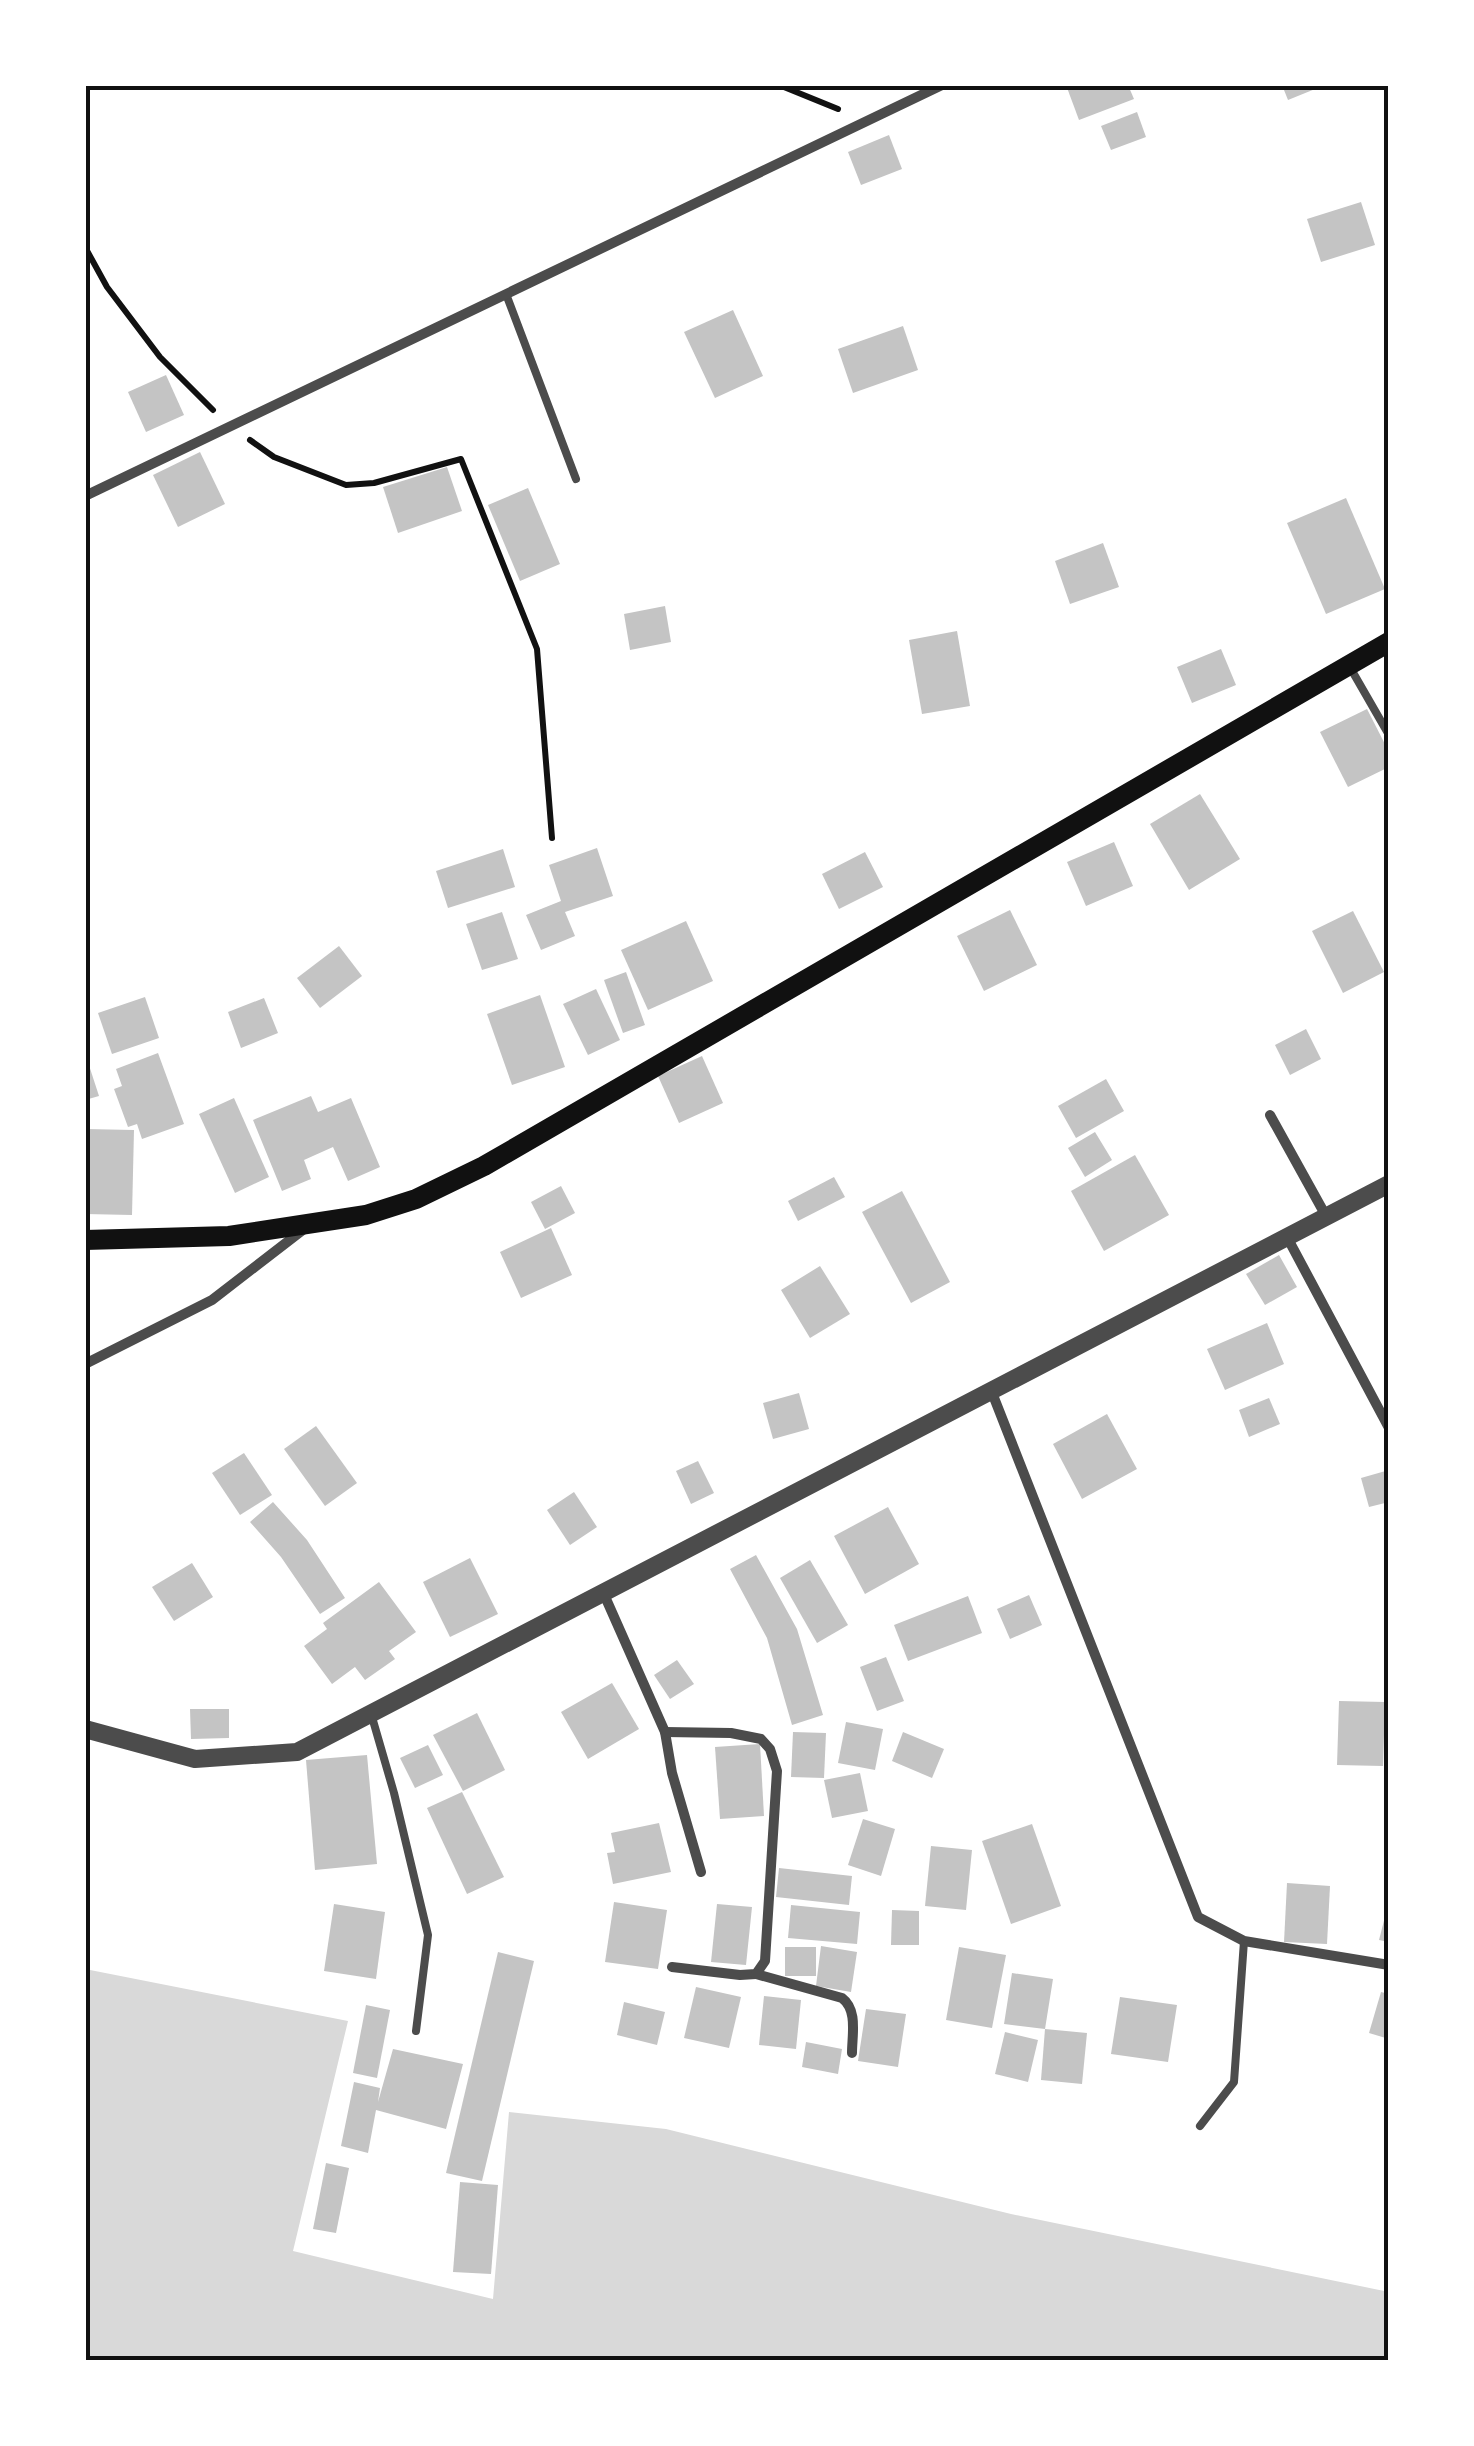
<svg xmlns="http://www.w3.org/2000/svg" width="1474" height="2446" viewBox="0 0 1474 2446" font-family="'IBM Plex Serif',serif">
<rect width="100%" height="100%" fill="#fff"/>
<polygon fill="#d9d9d9" points="85,1969 348,2021 293,2251 493,2299 509,2112 666,2129 1011,2214 1389,2292 1389,2361 85,2361"/>
<g fill="#c4c4c4">
<polygon points="1066,85 1128,85 1134,99 1079,120"/>
<polygon points="1282,85 1325,85 1288,100"/>
<polygon points="1137,112 1146,137 1111,150 1101,126"/>
<polygon points="889,135 902,169 861,185 848,152"/>
<polygon points="1361,202 1375,245 1321,262 1307,219"/>
<polygon points="733,310 763,376 715,398 684,332"/>
<polygon points="903,326 918,370 853,393 838,349"/>
<polygon points="166,375 184,415 146,432 128,392"/>
<polygon points="200,452 225,504 178,527 153,475"/>
<polygon points="447,467 462,511 398,533 383,487"/>
<polygon points="528,488 560,564 520,581 488,505"/>
<polygon points="1346,498 1385,589 1326,614 1287,523"/>
<polygon points="1103,543 1119,587 1070,604 1055,561"/>
<polygon points="665,606 671,642 630,650 624,614"/>
<polygon points="957,631 970,706 922,714 909,640"/>
<polygon points="1221,649 1236,685 1192,703 1177,667"/>
<polygon points="1367,709 1389,752 1389,767 1348,787 1320,732"/>
<polygon points="1200,794 1240,859 1189,890 1150,824"/>
<polygon points="1114,842 1133,886 1086,906 1067,862"/>
<polygon points="597,848 613,896 565,912 575,936 541,950 526,915 561,901 549,865"/>
<polygon points="503,849 515,887 448,908 436,871"/>
<polygon points="865,852 883,887 839,909 822,874"/>
<polygon points="1010,910 1037,965 984,991 957,936"/>
<polygon points="1353,911 1384,972 1343,993 1312,931"/>
<polygon points="502,912 518,959 482,970 466,924"/>
<polygon points="686,921 713,981 648,1010 621,950"/>
<polygon points="339,946 362,976 320,1008 297,978"/>
<polygon points="626,972 645,1025 623,1033 604,980"/>
<polygon points="596,989 620,1040 588,1055 563,1004"/>
<polygon points="540,995 565,1067 512,1085 487,1014"/>
<polygon points="145,997 159,1038 112,1054 98,1013"/>
<polygon points="264,998 278,1033 241,1048 228,1012"/>
<polygon points="1306,1029 1321,1059 1290,1075 1275,1045"/>
<polygon points="85,1053 99,1096 85,1100"/>
<polygon points="158,1053 184,1124 142,1139 137,1124 128,1127 114,1089 122,1086 116,1069"/>
<polygon points="702,1056 723,1103 679,1123 658,1076"/>
<polygon points="1106,1079 1124,1111 1076,1138 1058,1106"/>
<polygon points="311,1096 318,1112 351,1098 380,1167 348,1181 333,1147 304,1160 311,1179 282,1191 253,1120"/>
<polygon points="234,1098 269,1177 235,1193 199,1114"/>
<polygon points="85,1129 134,1130 132,1215 85,1214"/>
<polygon points="1095,1132 1112,1160 1085,1177 1068,1148"/>
<polygon points="1135,1155 1169,1215 1104,1251 1071,1191"/>
<polygon points="834,1177 845,1197 798,1221 788,1201"/>
<polygon points="561,1186 575,1213 545,1229 531,1202"/>
<polygon points="902,1191 950,1282 911,1303 862,1212"/>
<polygon points="551,1228 572,1275 521,1298 500,1252"/>
<polygon points="1279,1255 1297,1287 1265,1305 1246,1274"/>
<polygon points="820,1266 850,1314 810,1338 781,1290"/>
<polygon points="1267,1323 1284,1364 1225,1390 1207,1349"/>
<polygon points="799,1393 809,1429 773,1439 763,1403"/>
<polygon points="1269,1398 1280,1424 1249,1437 1239,1410"/>
<polygon points="1107,1414 1137,1469 1082,1499 1053,1444"/>
<polygon points="316,1426 357,1483 325,1506 284,1449"/>
<polygon points="244,1453 272,1495 240,1515 212,1473"/>
<polygon points="698,1461 714,1493 691,1504 676,1471"/>
<polygon points="1389,1470 1389,1502 1369,1507 1361,1478"/>
<polygon points="574,1492 597,1527 570,1545 547,1510"/>
<polygon points="273,1502 307,1540 345,1598 320,1614 281,1557 250,1522"/>
<polygon points="888,1507 919,1564 865,1594 834,1536"/>
<polygon points="756,1555 797,1629 823,1715 792,1725 767,1638 730,1569"/>
<polygon points="470,1558 498,1614 450,1637 423,1582"/>
<polygon points="810,1560 848,1625 817,1643 780,1578"/>
<polygon points="192,1563 213,1597 174,1621 152,1587"/>
<polygon points="379,1582 416,1632 389,1651 395,1659 365,1680 355,1667 332,1684 304,1646 327,1629 323,1623"/>
<polygon points="1029,1595 1042,1625 1010,1639 997,1609"/>
<polygon points="968,1596 982,1633 908,1661 894,1625"/>
<polygon points="886,1657 904,1701 877,1711 860,1667"/>
<polygon points="677,1660 694,1684 670,1699 654,1675"/>
<polygon points="612,1683 639,1729 588,1759 561,1712"/>
<polygon points="1339,1701 1385,1702 1383,1766 1337,1765"/>
<polygon points="190,1709 229,1709 229,1738 191,1739"/>
<polygon points="477,1713 505,1770 463,1791 433,1735"/>
<polygon points="846,1722 883,1729 875,1770 838,1763"/>
<polygon points="793,1732 826,1733 824,1778 791,1777"/>
<polygon points="903,1732 944,1749 932,1778 892,1761"/>
<polygon points="760,1744 764,1816 720,1819 715,1747"/>
<polygon points="428,1745 443,1775 415,1788 400,1758"/>
<polygon points="367,1755 377,1864 315,1870 306,1760"/>
<polygon points="860,1773 868,1811 832,1818 824,1780"/>
<polygon points="462,1792 504,1877 467,1894 427,1808"/>
<polygon points="863,1819 895,1829 881,1876 848,1865"/>
<polygon points="659,1823 671,1872 613,1884 607,1853 615,1852 611,1833"/>
<polygon points="1032,1824 1061,1906 1011,1924 982,1841"/>
<polygon points="931,1846 972,1850 966,1910 925,1906"/>
<polygon points="779,1868 852,1876 849,1905 776,1897"/>
<polygon points="1287,1883 1330,1886 1327,1944 1284,1942"/>
<polygon points="614,1902 667,1910 658,1969 605,1962"/>
<polygon points="334,1904 385,1912 376,1979 324,1971"/>
<polygon points="717,1904 752,1907 746,1965 711,1962"/>
<polygon points="791,1905 860,1912 857,1944 788,1938"/>
<polygon points="1388,1905 1389,1906 1389,1942 1379,1940"/>
<polygon points="892,1910 919,1911 919,1945 891,1945"/>
<polygon points="821,1946 857,1952 851,1992 816,1986"/>
<rect x="785" y="1947" width="31" height="29"/>
<polygon points="959,1947 1006,1955 992,2028 946,2020"/>
<polygon points="498,1952 534,1961 482,2181 446,2173"/>
<polygon points="1012,1973 1053,1979 1045,2029 1004,2024"/>
<polygon points="696,1987 741,1997 729,2048 684,2038"/>
<polygon points="1381,1992 1389,1994 1389,2039 1369,2033"/>
<polygon points="764,1996 801,2000 796,2049 759,2045"/>
<polygon points="1120,1997 1177,2005 1168,2062 1111,2054"/>
<polygon points="624,2002 665,2012 657,2045 617,2035"/>
<polygon points="366,2005 390,2010 377,2078 353,2073"/>
<polygon points="866,2009 906,2014 898,2067 858,2061"/>
<polygon points="1045,2029 1087,2033 1082,2084 1041,2080"/>
<polygon points="1005,2032 1038,2040 1028,2082 995,2074"/>
<polygon points="806,2042 842,2049 838,2074 802,2067"/>
<polygon points="393,2049 463,2064 446,2129 376,2110 368,2153 341,2146 354,2082 380,2088 378,2102"/>
<polygon points="326,2163 349,2168 336,2233 313,2229"/>
<polygon points="460,2182 498,2185 491,2274 453,2272"/>
</g>
<g fill="none" stroke-linecap="round" stroke-linejoin="round">
<g stroke="#111" stroke-width="6">
<polyline points="779,85 838,109"/>
<polyline points="85,247 107,287 160,357 213,410"/>
<polyline points="250,440 274,457 346,485 374,483 461,459 537,649 552,838"/>
</g>
<g stroke="#4c4c4c" stroke-width="8">
<polyline points="506,294 576,479"/>
<polyline points="1351,669 1389,735"/>
<polyline points="372,1717 394,1793 428,1935 416,2031"/>
<polyline points="1200,2126 1234,2082 1244,1941"/>
</g>
<g stroke="#4c4c4c" stroke-width="10">
<polyline points="85,496 942,85"/>
<polyline points="1270,1115 1326,1216"/>
<polyline points="1287,1237 1389,1428"/>
<polyline points="85,1364 212,1300 304,1229"/>
<polyline points="991,1390 1198,1917 1244,1941 1389,1965"/>
<polyline points="603,1592 665,1732 672,1773 701,1872"/>
<polyline points="665,1732 731,1733 761,1739 770,1749 777,1771 765,1961 756,1974 740,1975 672,1967"/>
<path d="M 756,1974 L 842,1998 C 858,2010 852,2035 852,2053"/>
</g>
<polyline stroke="#4c4c4c" stroke-width="18" points="85,1729 195,1759 297,1752 1389,1184"/>
<polyline stroke="#111" stroke-width="20" points="85,1240 229,1236 366,1215 416,1199 484,1166 1389,642"/>
</g>
<rect width="1474" height="2446" fill="none" stroke="#ffffff" stroke-width="175"/>
<rect x="88" y="88" width="1298" height="2270" fill="none" stroke="#111" stroke-width="4"/>
</svg>
